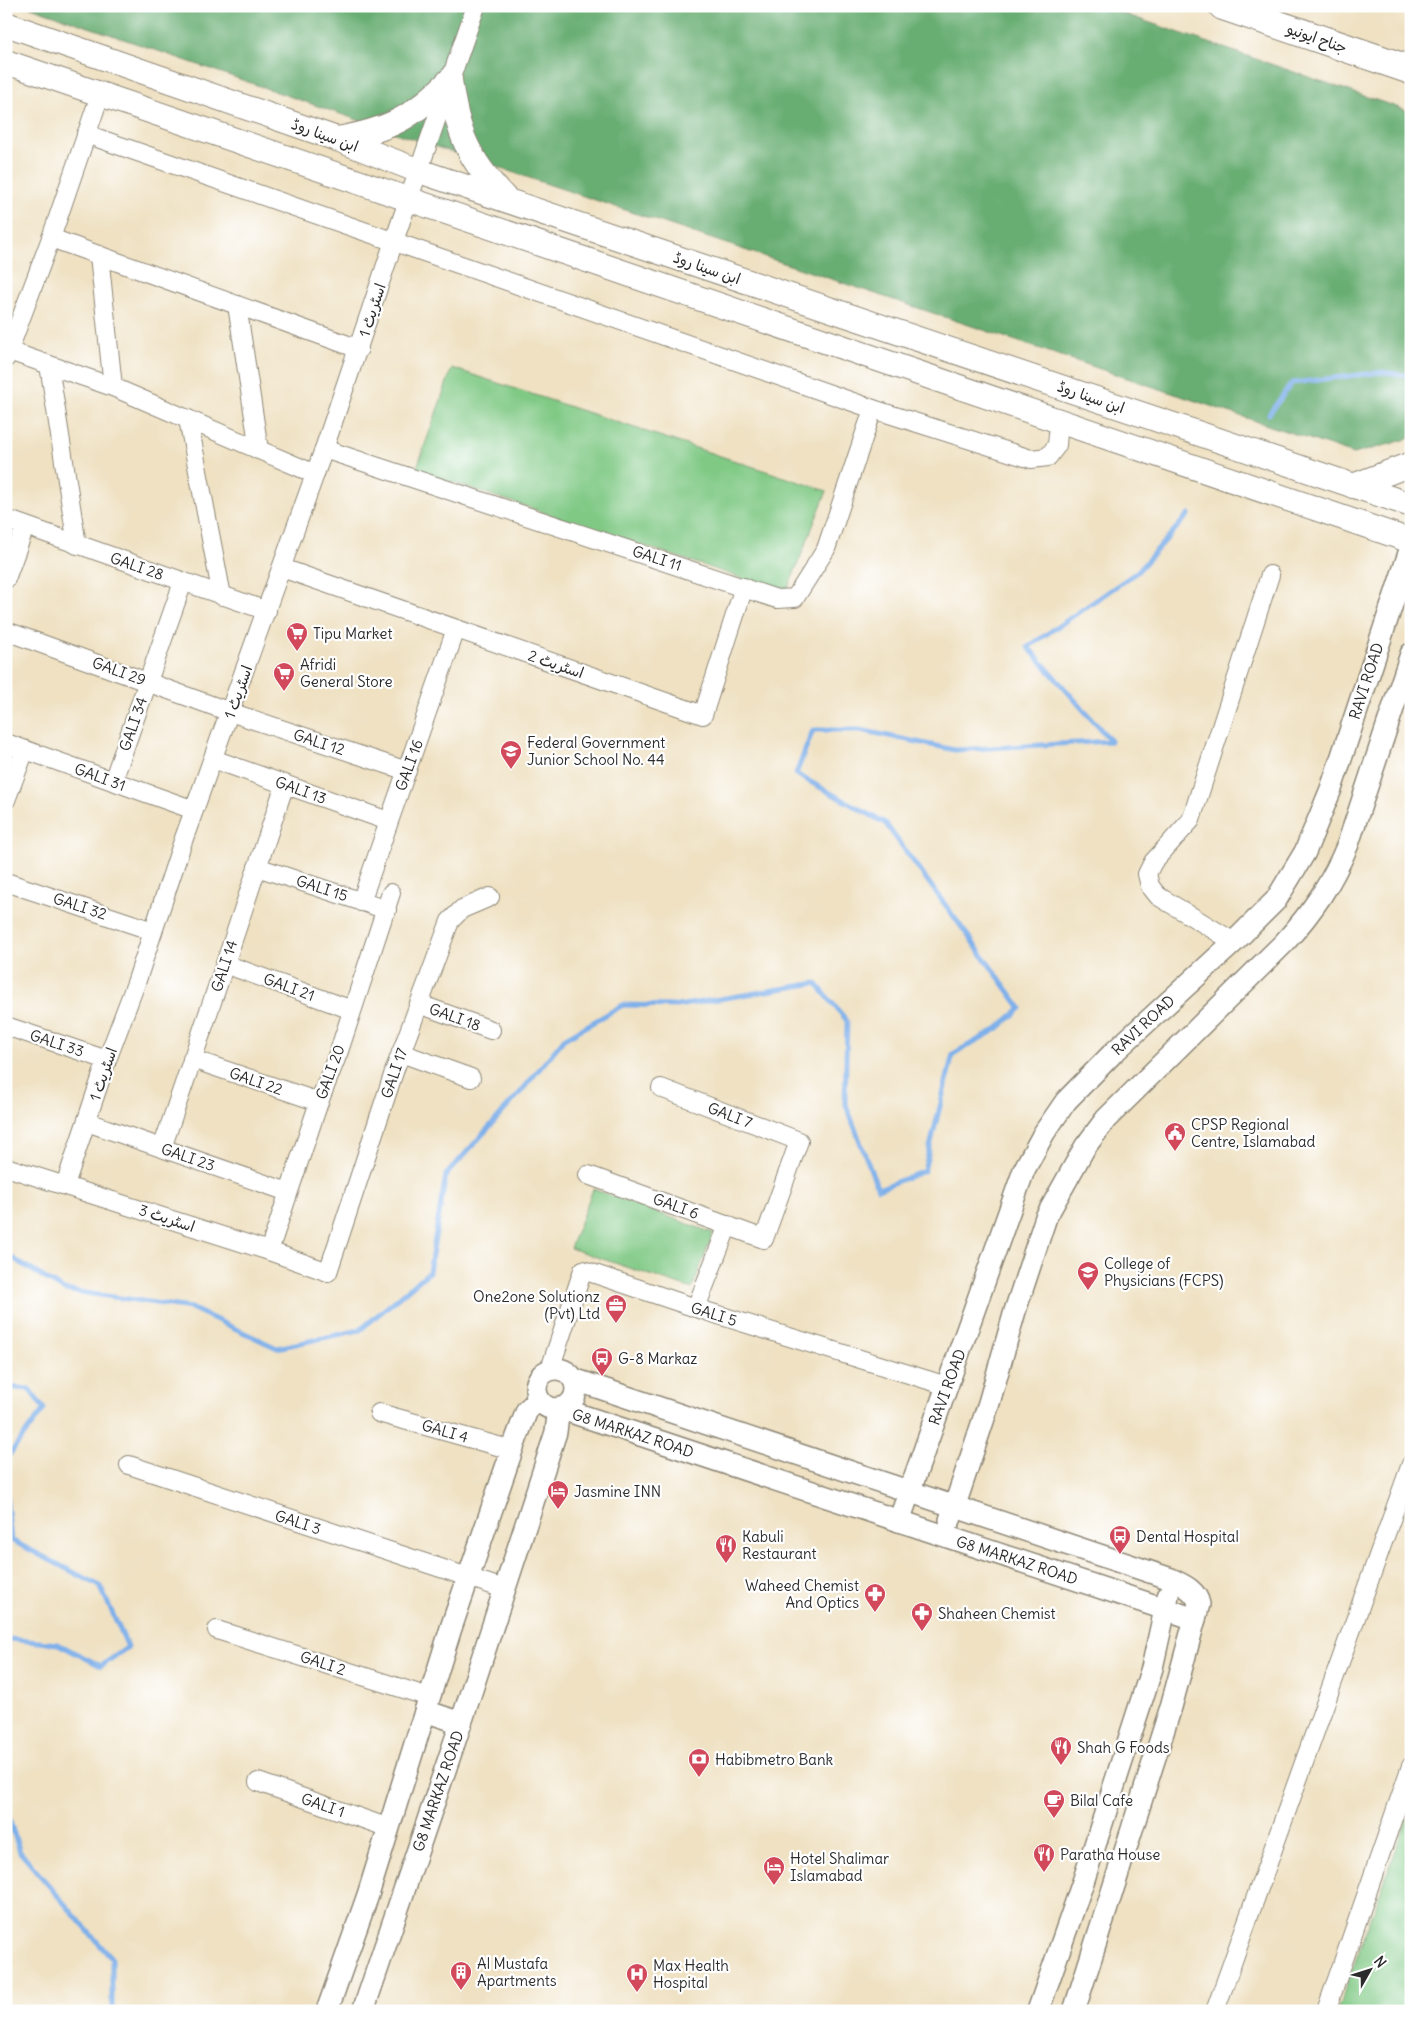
<svg xmlns="http://www.w3.org/2000/svg" width="1417" height="2017" viewBox="0 0 1417 2017" font-family="Delius,'Playpen Sans Arabic',sans-serif">
<rect width="100%" height="100%" fill="#fff"/>
<filter id="ink" filterUnits="userSpaceOnUse"><feTurbulence type="fractalNoise" baseFrequency=".02" numOctaves="2"/><feDisplacementMap in="SourceGraphic" scale="10" xChannelSelector="R" yChannelSelector="G"/><feConvolveMatrix kernelMatrix="1 2 1 2 8 2 1 2 1" color-interpolation-filters="sRGB"/></filter>
<filter id="wash" filterUnits="userSpaceOnUse"><feTurbulence type="fractalNoise" baseFrequency=".0096" numOctaves="4" result="noise"/><feDisplacementMap in="SourceGraphic" scale="20" xChannelSelector="R" yChannelSelector="G"/><feGaussianBlur stdDeviation="1.12" result="paint"/><feColorMatrix in="noise" values="0 0 0 0 0 0 0 0 0 0 0 0 0 0 0 0 0 1.4 0 .05"/><feComposite in="paint" operator="in"/></filter>
<g filter="url(#wash)">
<rect width="100%" height="100%" fill="#efe1c2"/>
<g fill="#80c985" stroke="#567a58">
<polygon points="452,368 827,491 786,593 416,470"/>
<polygon points="593,1189 713,1233 692,1289 570,1248"/>
<polygon points="1411,1809 1411,2011 1337,2011"/>
</g>
<polygon fill="#68ad72" stroke="#4a6c4e" points="28,6 1101,6 1411,112 1411,438 1354,454 407,137"/>
<g fill="none" stroke-linecap="round" stroke-linejoin="round">
<g stroke="#7fb0ea" stroke-width="5">
<polyline points="1269,414 1292,383 1382,372 1411,376"/>
<polyline points="6,1254 64,1290 191,1308 277,1348 360,1330 429,1272 446,1175 519,1094 564,1039 623,1005 677,1006 816,983 847,1021 845,1102 878,1189 924,1171 953,1054 997,1029 1021,1008 885,823 796,774 813,730 860,730 955,750 1111,741 1028,647 1137,572 1189,514"/>
<polyline points="6,1387 29,1389 44,1409 6,1459"/>
<polyline points="6,1495 11,1540 100,1586 128,1647 101,1666 58,1644 9,1639 6,1643"/>
<polyline points="6,1810 20,1852 112,1959 112,2011"/>
</g>
</g>
</g>
<g filter="url(#ink)">
<g fill="none" stroke-linecap="round" stroke-linejoin="round">
<g stroke="#8d8676" stroke-width="20">
<g id="minor">
<polyline points="86,134 873,409 1031,459 1048,457 1057,445 1059,422"/>
<polyline points="51,238 359,349"/>
<polyline points="99,255 113,387 315,474"/>
<polyline points="237,305 259,450"/>
<polyline points="9,351 113,387"/>
<polyline points="6,358 51,238 100,95"/>
<polyline points="49,365 77,545"/>
<polyline points="188,419 222,596"/>
<polyline points="324,449 777,599 795,598 826,549 873,409"/>
<polyline points="6,519 267,611"/>
<polyline points="282,568 703,715 744,587"/>
<polyline points="6,579 25,527"/>
<polyline points="6,631 230,712 407,771"/>
<polyline points="6,743 194,810"/>
<polyline points="213,759 388,821"/>
<polyline points="113,781 183,582"/>
<polyline points="6,800 25,750"/>
<polyline points="257,867 387,910"/>
<polyline points="6,882 153,931"/>
<polyline points="361,902 456,629"/>
<polyline points="1234,942 1158,896 1150,886 1147,874 1153,862 1191,820 1270,575"/>
<polyline points="225,964 352,1010"/>
<polyline points="419,1004 491,1030"/>
<polyline points="6,1026 107,1060"/>
<polyline points="401,1053 471,1078"/>
<polyline points="192,1059 319,1102"/>
<polyline points="87,1122 288,1192"/>
<polyline points="162,1148 225,964 285,784"/>
<polyline points="6,1167 269,1251 328,1272 395,1069 450,921 462,909 490,897"/>
<polyline points="588,1175 764,1239 799,1141 661,1088"/>
<polyline points="65,1185 107,1060 136,983 183,841 324,449 394,241 476,6"/>
<polyline points="269,1251 319,1102 339,1051 391,893"/>
<polyline points="696,1308 728,1225"/>
<polyline points="550,1369 583,1270 696,1308 947,1386"/>
<polyline points="379,1413 512,1450"/>
<polyline points="129,1465 504,1589"/>
<polyline points="217,1630 429,1697"/>
<polyline points="258,1782 389,1828"/>
<polyline points="1215,2011 1411,1464"/>
<polyline points="1326,2011 1411,1766"/>
</g>
</g>
<g stroke="#8d8676" stroke-width="24">
<g id="tertiary">
<circle cx="556" cy="1389" r="20"/>
<path d="M 573,1379 L 1171,1579 C 1183,1585 1196,1590 1199,1604 L 1171,1707 L 1074,2011"/>
<path d="M 950,1520 L 989,1403 L 1015,1311 L 1046,1217 L 1085,1147 L 1106,1119 L 1284,943 C 1313,911 1332,883 1348,844 L 1411,654"/>
<polyline points="899,1521 1024,1170 1044,1133 1066,1101 1113,1053 1234,942 1276,900 1305,852 1331,789 1411,547"/>
<polyline points="425,1711 461,1723"/>
<polyline points="327,2011 368,1895 451,1628 512,1450 527,1410 539,1399"/>
<polyline points="363,2011 461,1723 556,1432 559,1408 1195,1619"/>
<polyline points="1038,2011 1084,1879 1152,1668 1168,1596"/>
</g>
</g>
<g stroke="#8d8676" stroke-width="26">
<g id="secondary">
<polyline points="6,24 337,139 419,171 1411,505"/>
<polyline points="6,62 1411,541"/>
<path d="M 450,80 C 457,133 468,159 505,198"/>
<path d="M 337,139 C 390,130 412,118 450,80"/>
<polyline points="1353,486 1411,464"/>
</g>
</g>
<g stroke="#8d8676" stroke-width="30">
<polyline id="primary" points="1223,6 1411,70"/>
</g>
<use href="#minor" stroke="#fff" stroke-width="18"/>
<use href="#tertiary" stroke="#fff" stroke-width="21"/>
<use href="#secondary" stroke="#fff" stroke-width="24"/>
<use href="#primary" stroke="#fff" stroke-width="28"/>
</g>
</g>
<defs>
<g id="supermarket-pin" transform="scale(1.125)"><path d="M0 17L-7.5 6A9.5 9.5 0 1 1 7.5 6Z" fill="#d1495b" stroke="#fff"/><path d="M-6-5.5h2.5l.6 2H6L4.5 2H-2.5L-4.4-4H-6ZM-1.5 3.2a1.3 1.3 0 1 0 .1 0ZM3 3.2a1.3 1.3 0 1 0 .1 0Z" fill="#fff"/></g>
<g id="school-pin" transform="scale(1.125)"><path d="M0 17L-7.5 6A9.5 9.5 0 1 1 7.5 6Z" fill="#d1495b" stroke="#fff"/><path d="M0-5L7-2L0 1L-7-2ZM-4 1L0 2.5L4 1V4Q0 6-4 4Z" fill="#fff"/></g>
<g id="civic-pin" transform="scale(1.125)"><path d="M0 17L-7.5 6A9.5 9.5 0 1 1 7.5 6Z" fill="#d1495b" stroke="#fff"/><path d="M-.6-6.5H3V-4.5H.6V-3L4-1V1h2V6H-6V1h2V-1L-.6-3ZM-1.2 2.5V6h2.4V2.5Z" fill="#fff"/></g>
<g id="university-pin" transform="scale(1.125)"><path d="M0 17L-7.5 6A9.5 9.5 0 1 1 7.5 6Z" fill="#d1495b" stroke="#fff"/><path d="M0-5L7-2L0 1L-7-2ZM-4 1L0 2.5L4 1V4Q0 6-4 4Z" fill="#fff"/></g>
<g id="office-pin" transform="scale(1.125)"><path d="M0 17L-7.5 6A9.5 9.5 0 1 1 7.5 6Z" fill="#d1495b" stroke="#fff"/><path d="M-6-3h4V-5.5h4V-3h4V5H-6ZM-1-4.5V-3h2v-1.5ZM-6 0V1H6V0Z" fill="#fff"/></g>
<g id="bus-pin" transform="scale(1.125)"><path d="M0 17L-7.5 6A9.5 9.5 0 1 1 7.5 6Z" fill="#d1495b" stroke="#fff"/><path d="M-5-6H5V4H4V6H2V4H-2V6H-4V4H-5ZM-3.5-4V0h7V-4ZM-3.5 1.2v1.5H-2V1.2ZM2 1.2v1.5H3.5V1.2Z" fill="#fff"/></g>
<g id="hotel-pin" transform="scale(1.125)"><path d="M0 17L-7.5 6A9.5 9.5 0 1 1 7.5 6Z" fill="#d1495b" stroke="#fff"/><path d="M-6-4.5h1.5V1H6V5H4.5V3h-9V5H-6ZM-4 0a1.8 1.8 0 1 1 3.6 0ZM.5 0V-2.5h3Q6-2.5 6 0Z" fill="#fff"/></g>
<g id="restaurant-pin" transform="scale(1.125)"><path d="M0 17L-7.5 6A9.5 9.5 0 1 1 7.5 6Z" fill="#d1495b" stroke="#fff"/><path d="M-5-6h1v4h1v-4h1v4h1v-4h1v5L-1.5 .5V6h-2V.5L-5-1ZM5-6V6H3V1.5H1.5Q1.5-4 5-6Z" fill="#fff"/></g>
<g id="pharmacy-pin" transform="scale(1.125)"><path d="M0 17L-7.5 6A9.5 9.5 0 1 1 7.5 6Z" fill="#d1495b" stroke="#fff"/><path d="M-2-6h4v4h4v4h-4v4h-4v-4h-4v-4h4Z" fill="#fff"/></g>
<g id="bank-pin" transform="scale(1.125)"><path d="M0 17L-7.5 6A9.5 9.5 0 1 1 7.5 6Z" fill="#d1495b" stroke="#fff"/><path d="M-6-4H6V4H-6ZM0-2.3a2.3 2.3 0 1 0 0 4.6a2.3 2.3 0 1 0 0-4.6Z" fill="#fff"/></g>
<g id="cafe-pin" transform="scale(1.125)"><path d="M0 17L-7.5 6A9.5 9.5 0 1 1 7.5 6Z" fill="#d1495b" stroke="#fff"/><path d="M-5.5-4.5H6V0H3Q3 3.5 0 3.5H-2.5Q-5.5 3.5-5.5 0ZM3-3.2v2h1.7v-2ZM-6 4.5H4V6H-6Z" fill="#fff"/></g>
<g id="building-pin" transform="scale(1.125)"><path d="M0 17L-7.5 6A9.5 9.5 0 1 1 7.5 6Z" fill="#d1495b" stroke="#fff"/><path d="M-4-6H4V6H1V3H-1V6H-4ZM-2.5-4.3h1.7v1.8h-1.7ZM.8-4.3h1.7v1.8H.8ZM-2.5-1h1.7V.8h-1.7ZM.8-1h1.7V.8H.8Z" fill="#fff"/></g>
<g id="hospital-pin" transform="scale(1.125)"><path d="M0 17L-7.5 6A9.5 9.5 0 1 1 7.5 6Z" fill="#d1495b" stroke="#fff"/><path d="M-5-5h3v3.5h4V-5h3V5h-3V1.5h-4V5h-3Z" fill="#fff"/></g>
</defs>
<g fill-rule="evenodd">
<use href="#supermarket-pin" x="297" y="633"/>
<use href="#supermarket-pin" x="284" y="673"/>
<use href="#school-pin" x="511" y="751"/>
<use href="#civic-pin" x="1175" y="1133"/>
<use href="#university-pin" x="1088" y="1272"/>
<use href="#office-pin" x="616" y="1305"/>
<use href="#bus-pin" x="602" y="1358"/>
<use href="#hotel-pin" x="558" y="1491"/>
<use href="#bus-pin" x="1120" y="1536"/>
<use href="#restaurant-pin" x="726" y="1545"/>
<use href="#pharmacy-pin" x="875" y="1594"/>
<use href="#pharmacy-pin" x="922" y="1613"/>
<use href="#restaurant-pin" x="1061" y="1747"/>
<use href="#bank-pin" x="699" y="1759"/>
<use href="#cafe-pin" x="1054" y="1800"/>
<use href="#restaurant-pin" x="1044" y="1854"/>
<use href="#hotel-pin" x="774" y="1867"/>
<use href="#building-pin" x="461" y="1972"/>
<use href="#hospital-pin" x="637" y="1974"/>
</g>
<g text-anchor="middle" dominant-baseline="central" stroke-width="4.5" stroke-linejoin="round" paint-order="stroke">
<g font-size="15" fill="#2b2b2b" stroke="#fff">
<text transform="translate(1317 38) rotate(19)">جناح ایونیو</text>
<text transform="translate(325 135) rotate(20)">ابن سینا روڈ</text>
<text transform="translate(707 268) rotate(19)">ابن سینا روڈ</text>
<text transform="translate(372 310) rotate(-72)">اسٹریٹ 1</text>
<text transform="translate(1091 397) rotate(19)">ابن سینا روڈ</text>
<text transform="translate(657 558) rotate(18)">GALI 11</text>
<text transform="translate(137 566) rotate(19)">GALI 28</text>
<text transform="translate(556 664) rotate(19)">اسٹریٹ 2</text>
<text transform="translate(119 671) rotate(20)">GALI 29</text>
<text transform="translate(1366 681) rotate(-72)">RAVI ROAD</text>
<text transform="translate(238 692) rotate(-70)">اسٹریٹ 1</text>
<text transform="translate(133 724) rotate(-71)">GALI 34</text>
<text transform="translate(319 742) rotate(18)">GALI 12</text>
<text transform="translate(409 765) rotate(-70)">GALI 16</text>
<text transform="translate(100 777) rotate(20)">GALI 31</text>
<text transform="translate(301 790) rotate(20)">GALI 13</text>
<text transform="translate(322 888) rotate(18)">GALI 15</text>
<text transform="translate(80 906) rotate(18)">GALI 32</text>
<text transform="translate(224 966) rotate(-72)">GALI 14</text>
<text transform="translate(289 987) rotate(20)">GALI 21</text>
<text transform="translate(455 1017) rotate(20)">GALI 18</text>
<text transform="translate(1143 1025) rotate(-43)">RAVI ROAD</text>
<text transform="translate(57 1043) rotate(18)">GALI 33</text>
<text transform="translate(330 1072) rotate(-70)">GALI 20</text>
<text transform="translate(394 1073) rotate(-71)">GALI 17</text>
<text transform="translate(103 1074) rotate(-71)">اسٹریٹ 1</text>
<text transform="translate(256 1081) rotate(19)">GALI 22</text>
<text transform="translate(730 1115) rotate(21)">GALI 7</text>
<text transform="translate(188 1157) rotate(19)">GALI 23</text>
<text transform="translate(676 1206) rotate(20)">GALI 6</text>
<text transform="translate(167 1218) rotate(18)">اسٹریٹ 3</text>
<text transform="translate(714 1314) rotate(17)">GALI 5</text>
<text transform="translate(947 1387) rotate(-70)">RAVI ROAD</text>
<text transform="translate(445 1431) rotate(16)">GALI 4</text>
<text transform="translate(633 1433) rotate(18)">G8 MARKAZ ROAD</text>
<text transform="translate(298 1522) rotate(18)">GALI 3</text>
<text transform="translate(1017 1560) rotate(18)">G8 MARKAZ ROAD</text>
<text transform="translate(323 1663) rotate(18)">GALI 2</text>
<text transform="translate(438 1791) rotate(-71)">G8 MARKAZ ROAD</text>
<text transform="translate(323 1805) rotate(19)">GALI 1</text>
</g>
<g font-size="15" fill="#2b2b2b" stroke="#fff" text-anchor="start">
<text x="313" y="633">Tipu Market</text>
<text x="300" y="664">Afridi<tspan x="300" dy="17">General Store</tspan></text>
<text x="527" y="742">Federal Government<tspan x="527" dy="17">Junior School No. 44</tspan></text>
<text x="1191" y="1124">CPSP Regional<tspan x="1191" dy="17">Centre, Islamabad</tspan></text>
<text x="1104" y="1263">College of<tspan x="1104" dy="17">Physicians (FCPS)</tspan></text>
<text x="600" y="1296" text-anchor="end">One2one Solutionz<tspan x="600" dy="17">(Pvt) Ltd</tspan></text>
<text x="618" y="1358">G-8 Markaz</text>
<text x="574" y="1491">Jasmine INN</text>
<text x="742" y="1536">Kabuli<tspan x="742" dy="17">Restaurant</tspan></text>
<text x="1136" y="1536">Dental Hospital</text>
<text x="859" y="1585" text-anchor="end">Waheed Chemist<tspan x="859" dy="17">And Optics</tspan></text>
<text x="938" y="1613">Shaheen Chemist</text>
<text x="1077" y="1747">Shah G Foods</text>
<text x="715" y="1759">Habibmetro Bank</text>
<text x="1070" y="1800">Bilal Cafe</text>
<text x="1060" y="1854">Paratha House</text>
<text x="790" y="1858">Hotel Shalimar<tspan x="790" dy="17">Islamabad</tspan></text>
<text x="477" y="1963">Al Mustafa<tspan x="477" dy="17">Apartments</tspan></text>
<text x="653" y="1965">Max Health<tspan x="653" dy="17">Hospital</tspan></text>
</g>
</g>
<rect width="1417" height="2017" fill="none" stroke="#fff" stroke-width="25"/>
<g transform="translate(1370 1970) rotate(51)" stroke="#ffffff" stroke-width="4" paint-order="stroke">
<path d="M0-4L9 19L0 12L-9 19Z" fill="#2b2b2b"/>
<text y="-8" font-size="14" font-weight="bold" text-anchor="middle" fill="#2b2b2b">N</text>
</g>
</svg>
